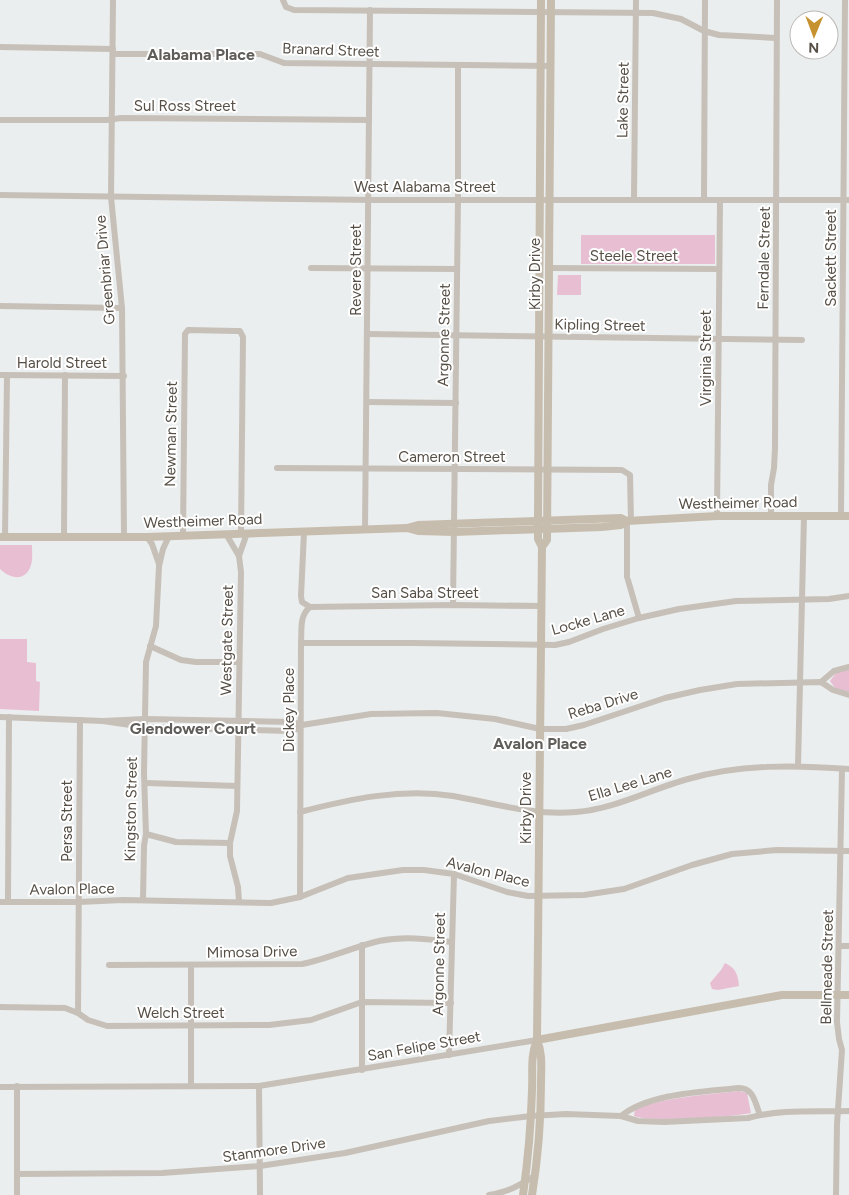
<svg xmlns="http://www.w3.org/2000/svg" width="849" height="1195" viewBox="0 0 849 1195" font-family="Figtree,sans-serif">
<rect width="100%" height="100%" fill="#ebeeee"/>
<g fill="#e8bed3">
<rect x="581" y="235" width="134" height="29"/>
<polygon points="558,275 581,275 581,295 557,295"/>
<path d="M 0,545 L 32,545 C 32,552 33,559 31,565 C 26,582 10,579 0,569 Z"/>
<polygon points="0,639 27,639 27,662 36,663 36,681 40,682 39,711 0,709"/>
<polygon points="849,669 849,693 835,688 830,681 836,673"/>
<path d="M 725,963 C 736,968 738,975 739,986 L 718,990 L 712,989 L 710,983 L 721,970 Z"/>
<path d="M 739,1091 L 747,1093 L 751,1113 C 733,1117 650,1123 634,1116 L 635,1109 C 666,1097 706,1095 739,1091 Z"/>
</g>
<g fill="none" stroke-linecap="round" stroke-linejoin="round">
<g stroke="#c6c0b8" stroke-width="6">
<polyline points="113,0 111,197 122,308 124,537"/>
<polyline points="283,0 286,7 294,10 653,13 681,19 704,31 719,35 776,38"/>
<polyline points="0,47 113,49"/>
<polyline points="113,54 260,54 284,63 550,66"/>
<polyline points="0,120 107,120 121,118 369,120"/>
<polyline points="0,195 376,200 849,200"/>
<polyline points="634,199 636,0"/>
<polyline points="704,200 705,0"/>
<polyline points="311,268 457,269"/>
<polyline points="549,268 719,269"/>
<polyline points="0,306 122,308"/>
<polyline points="368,334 802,340"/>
<polyline points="0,375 124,376"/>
<polyline points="367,402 456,403"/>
<polyline points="277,468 622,470 630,475 631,521"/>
<polyline points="717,516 720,200"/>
<polyline points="771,516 771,485 774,468 775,448 777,0"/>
<polyline points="841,516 845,0"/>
<polyline points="365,529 370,10"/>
<polyline points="304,532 301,596 302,602 310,607 453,605 541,606"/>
<polyline points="226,534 239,556 241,572 237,811 230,843 230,856 238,887 239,902"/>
<polyline points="183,536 185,334 188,330 236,331 240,331 243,337 241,534"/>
<polyline points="5,537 7,375"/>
<polyline points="64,537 65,375"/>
<polyline points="147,537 152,544 159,564"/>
<polyline points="239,556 247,533"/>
<polyline points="627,577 627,521"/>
<polyline points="628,580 639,618"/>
<polyline points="453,605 458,199 458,65"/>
<polyline points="301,643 413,643 555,645 569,642 603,629 639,618 679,609 736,601 829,599 849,596"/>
<polyline points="150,646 181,660 196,662 239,662"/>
<polyline points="821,682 834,671 849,667"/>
<polyline points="0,717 103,721 144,727 290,731 297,729 302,725"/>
<polyline points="103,721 145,719 293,722 302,725 371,714 437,713 495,719 540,729 566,729 584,725 665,698 700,690 737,684 821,682 833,690 849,695"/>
<polyline points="798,766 804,516"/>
<polyline points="146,783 237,786"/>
<path d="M 300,812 C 350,799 401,788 453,796 C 495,803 532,816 576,812 C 615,809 651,789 688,779 C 740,764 795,765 849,769"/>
<polyline points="146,834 176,842 230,843"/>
<path d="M 300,897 L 301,643 C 302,630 299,616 310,607"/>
<polyline points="143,900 144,846 146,834 144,773 146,662 156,626 159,566 163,549 169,536"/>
<polyline points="0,902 79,902 123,900 271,903 300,897 348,878 403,870 424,870 454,874 507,892 528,896 584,895 624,889 692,865 732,854 777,850 849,851"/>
<polyline points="8,902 9,717"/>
<polyline points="839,946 849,946"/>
<path d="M 109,965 L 302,964 C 328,959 353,947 379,941 C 404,936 428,939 452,942"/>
<polyline points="0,1007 65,1008 78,1013 88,1020 107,1026 269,1025 311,1020 362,1002 451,1003"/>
<polyline points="78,1013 80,720"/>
<polyline points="449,1055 454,874"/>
<polyline points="362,1070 362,945"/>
<polyline points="17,1086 17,1195"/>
<polyline points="191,1086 191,965"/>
<polyline points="259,1086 260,1195"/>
<polyline points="0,1087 259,1086 537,1040"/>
<path d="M 621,1116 C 650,1093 703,1092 739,1088 C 754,1088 755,1103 760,1115"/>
<path d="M 17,1174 L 162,1173 L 260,1166 L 345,1153 L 489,1121 L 531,1116 L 566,1114 L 621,1116 L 638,1121 L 664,1122 L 748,1118 C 781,1109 815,1112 849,1111"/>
<path d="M 489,1195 C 511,1191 515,1187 535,1176"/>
<polyline points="836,1195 837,1124 842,1050 839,1039 837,1022 842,769"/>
</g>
<g stroke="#c7bdae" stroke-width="8">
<polyline points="407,528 418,525 621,518 627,521 717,516 849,516"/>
<polyline points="0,537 147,537 407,528 418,531 454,532 602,527 621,525 627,521"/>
<polyline points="542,547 547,540 551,0"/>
<polyline points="537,1040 782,995 849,995"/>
<path d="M 523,1195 C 528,1160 531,1125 532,1090 C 533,1072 530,1057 537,1040"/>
<path d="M 532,1195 C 538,1158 541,1120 541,1082 C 541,1068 543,1054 537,1040 L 542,547 L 538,539 L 538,517 L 541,0"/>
</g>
</g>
<g text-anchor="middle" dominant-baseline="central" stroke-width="4" stroke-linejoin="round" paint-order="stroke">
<g font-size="15" fill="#564f46" stroke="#fff">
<text transform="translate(331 50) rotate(2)">Branard Street</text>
<text transform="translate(623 100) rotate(-89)">Lake Street</text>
<text x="185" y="106">Sul Ross Street</text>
<text x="425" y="187">West Alabama Street</text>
<text x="634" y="256">Steele Street</text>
<text transform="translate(764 258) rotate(-89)">Ferndale Street</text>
<text transform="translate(831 258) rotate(-90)">Sackett Street</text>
<text transform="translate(105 270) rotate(-95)">Greenbriar Drive</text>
<text transform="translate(356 270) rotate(-90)">Revere Street</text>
<text transform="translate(535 274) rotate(-90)">Kirby Drive</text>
<text transform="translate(600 325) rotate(1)">Kipling Street</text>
<text transform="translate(444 335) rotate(-89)">Argonne Street</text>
<text transform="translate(706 358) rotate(-90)">Virginia Street</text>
<text x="62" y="363">Harold Street</text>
<text transform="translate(171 434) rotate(-89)">Newman Street</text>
<text x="452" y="457">Cameron Street</text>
<text transform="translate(738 503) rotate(-1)">Westheimer Road</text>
<text transform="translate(203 521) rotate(-2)">Westheimer Road</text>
<text x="425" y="593">San Saba Street</text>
<text transform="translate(588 620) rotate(-16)">Locke Lane</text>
<text transform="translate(227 640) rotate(-89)">Westgate Street</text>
<text transform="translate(603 704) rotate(-17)">Reba Drive</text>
<text transform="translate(289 710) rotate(-90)">Dickey Place</text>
<text transform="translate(630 784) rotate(-17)">Ella Lee Lane</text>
<text transform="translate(526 808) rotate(-90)">Kirby Drive</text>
<text transform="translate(131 809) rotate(-89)">Kingston Street</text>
<text transform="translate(67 821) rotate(-90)">Persa Street</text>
<text transform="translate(488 872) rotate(14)">Avalon Place</text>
<text transform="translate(72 889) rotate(-1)">Avalon Place</text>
<text transform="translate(252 952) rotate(-1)">Mimosa Drive</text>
<text transform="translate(439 964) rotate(-89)">Argonne Street</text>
<text transform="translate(827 967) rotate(-89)">Bellmeade Street</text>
<text x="181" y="1013">Welch Street</text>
<text transform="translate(424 1046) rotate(-10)">San Felipe Street</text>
<text transform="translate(274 1150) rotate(-8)">Stanmore Drive</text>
</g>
<g font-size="16" font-weight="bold" fill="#5f5d59" stroke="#fff">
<text x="201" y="54">Alabama Place</text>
<text x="193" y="728">Glendower Court</text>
<text x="540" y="743">Avalon Place</text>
</g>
</g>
<g transform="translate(814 35) rotate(181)"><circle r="24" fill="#ffffff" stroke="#bbb9b5"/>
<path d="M0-4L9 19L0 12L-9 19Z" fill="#c5922f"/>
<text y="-8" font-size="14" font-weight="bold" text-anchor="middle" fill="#564f46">N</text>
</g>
</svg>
